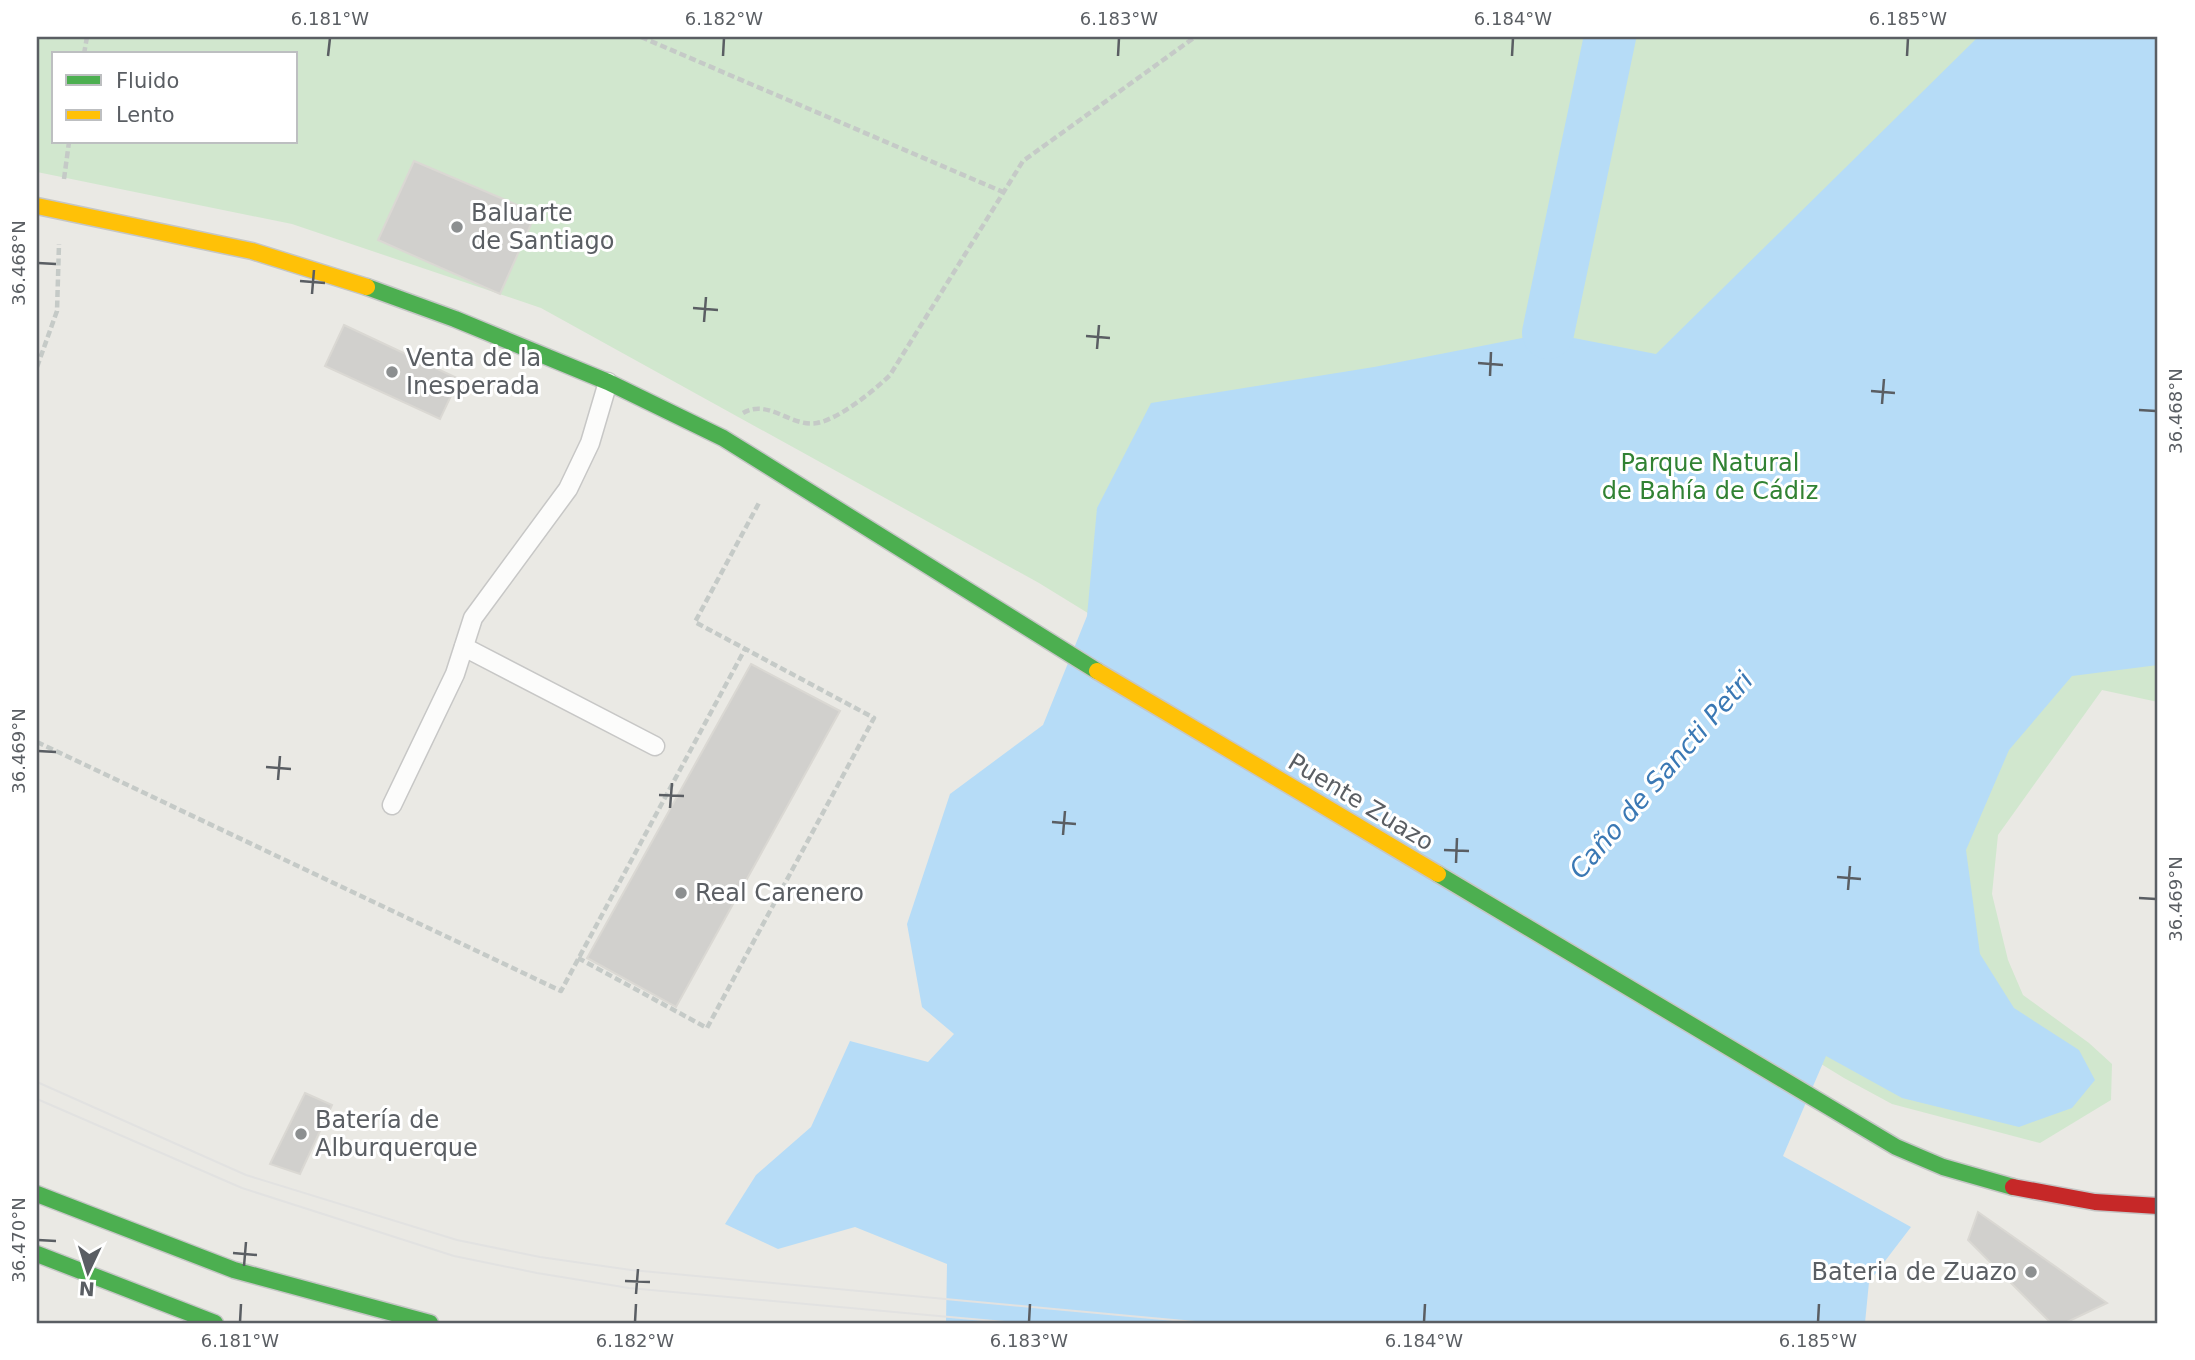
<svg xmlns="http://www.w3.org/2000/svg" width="2195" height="1360" viewBox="0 0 2195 1360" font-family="'DejaVu Sans',sans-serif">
<rect width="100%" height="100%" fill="#eae9e4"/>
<path fill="#d1e7ce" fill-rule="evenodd" d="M 37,37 L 2158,37 L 2158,702 L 2102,690 L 1998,835 L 1992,894 L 2008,960 L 2023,995 L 2089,1043 L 2112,1064 L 2111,1100 L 2040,1143 L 1892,1104 L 1844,1078 L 1039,583 L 541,308 L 292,224 L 37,172 ZM 54,54 L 296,54 L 296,142 L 54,142 Z"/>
<polygon fill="#b6dcf7" points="1978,37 2158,37 2158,665 2072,676 2009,750 1966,850 1980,954 2014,1008 2079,1050 2095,1080 2072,1108 2019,1127 1902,1098 1826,1056 1783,1156 1911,1227 1869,1282 1865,1323 946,1323 947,1264 855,1227 778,1249 725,1224 756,1175 811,1127 850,1041 928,1062 954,1034 922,1007 907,924 950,794 1043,725 1087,616 1097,508 1151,403 1374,367 1548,333 1656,354"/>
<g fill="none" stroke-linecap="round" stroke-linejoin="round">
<polyline stroke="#b6dcf7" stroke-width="52" points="1548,333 1610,37"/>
</g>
<g fill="#d1d0cd" stroke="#dad8d3" stroke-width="2">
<polygon points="414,161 536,213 500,294 378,240"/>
<polygon points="344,325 459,379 440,419 325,366"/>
<polygon points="751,664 840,711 676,1007 587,958"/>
<polygon points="305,1093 332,1105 300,1174 270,1164"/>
<polygon points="1978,1212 2107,1303 2065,1323 2051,1323 1968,1240"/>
</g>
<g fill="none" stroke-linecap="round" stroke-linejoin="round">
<g stroke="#c7c7c6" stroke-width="21">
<g id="lane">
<polyline points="464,647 655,746"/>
<polyline points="392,805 455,674 473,618 568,489 590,443 608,382"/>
</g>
</g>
<g stroke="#c5c6c5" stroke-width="19">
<g id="fast">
<polyline points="367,287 455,319 608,382 723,438 1097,671"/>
<polyline points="1438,874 1896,1147 1943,1167 2013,1187"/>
<polyline points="37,1194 234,1270 430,1323"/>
<polyline points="37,1254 215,1323"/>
</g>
</g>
<g stroke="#c5c6c5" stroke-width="19">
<g id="slow">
<polyline points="37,206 252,251 367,287"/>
<polyline points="1097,671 1438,874"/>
</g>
</g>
<g stroke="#c5c6c5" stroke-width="19">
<polyline id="jam" points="2013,1187 2095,1202 2158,1206"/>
</g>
<g stroke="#c5cac7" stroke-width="4.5" stroke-dasharray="7 3.5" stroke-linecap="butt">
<polyline points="641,37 1003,192"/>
<polyline points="84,54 87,37"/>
<polyline points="64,179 69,142"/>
<polyline points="37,367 57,311 59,244"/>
<path d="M 743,413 C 768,398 792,428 817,423 C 839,419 875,390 890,375 L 1023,161 L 1195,37"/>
<polyline points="37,742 561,991 745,649"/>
<polyline points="578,958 707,1028 874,718 695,622 760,501"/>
</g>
<use href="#lane" stroke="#fcfcfb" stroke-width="18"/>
<use href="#fast" stroke="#4caf50" stroke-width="16"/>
<use href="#slow" stroke="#ffc107" stroke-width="16"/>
<use href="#jam" stroke="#c62828" stroke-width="16"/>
<g stroke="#e2e2e1" stroke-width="2">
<polyline points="37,1082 246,1175 457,1240 540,1257 631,1270 1206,1323"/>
<polyline points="37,1099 242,1188 454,1256 537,1273 629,1288 1016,1323"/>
</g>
</g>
<path fill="none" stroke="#5a5e63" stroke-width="2.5" d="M 328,56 L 330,38M 723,56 L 724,38M 1118,56 L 1119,38M 1512,56 L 1513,38M 1907,56 L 1908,38M 38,263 L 56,264M 300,281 L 325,283M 312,294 L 314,270M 693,308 L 718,310M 704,322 L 706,297M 1086,336 L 1110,338M 1097,349 L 1099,325M 1478,363 L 1503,365M 1490,376 L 1491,352M 1871,391 L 1895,393M 1882,404 L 1884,379M 2139,410 L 2156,411M 38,751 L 56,752M 266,767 L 291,769M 278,780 L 280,756M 659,795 L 684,796M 670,808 L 672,783M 1052,822 L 1076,824M 1063,835 L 1065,811M 1444,850 L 1469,851M 1456,863 L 1457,838M 1837,877 L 1861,879M 1848,890 L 1850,866M 2139,898 L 2156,899M 38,1240 L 56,1241M 233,1253 L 257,1255M 244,1266 L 246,1242M 625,1281 L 650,1282M 636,1294 L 638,1269M 240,1322 L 241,1304M 635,1322 L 636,1304M 1029,1322 L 1030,1304M 1424,1322 L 1425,1304M 1818,1322 L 1819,1304"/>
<g fill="#8c8f90" stroke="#fff" stroke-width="2.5">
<circle cx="457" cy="227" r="7"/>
<circle cx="392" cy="372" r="7"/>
<circle cx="681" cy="893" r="7"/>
<circle cx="301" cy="1134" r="7"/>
<circle cx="2031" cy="1272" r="7"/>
</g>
<g text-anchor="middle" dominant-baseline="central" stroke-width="6" stroke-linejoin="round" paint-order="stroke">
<g font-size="24" fill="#5a5e63" stroke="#fff" text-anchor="start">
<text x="471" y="213">Baluarte<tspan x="471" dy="28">de Santiago</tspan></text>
<text x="406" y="358">Venta de la<tspan x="406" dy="28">Inesperada</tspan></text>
<text x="695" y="893">Real Carenero</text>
<text x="315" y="1120">Batería de<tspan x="315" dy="28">Alburquerque</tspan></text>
<text x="2017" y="1272" text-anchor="end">Bateria de Zuazo</text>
</g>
<g font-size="24" fill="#318233" stroke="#fff">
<text x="1710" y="463">Parque Natural<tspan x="1710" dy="28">de Bahía de Cádiz</tspan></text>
</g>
<g font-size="24" fill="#5a5e63" stroke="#fff">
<text transform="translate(1361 802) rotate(31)">Puente Zuazo</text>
</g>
<g font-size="26" font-style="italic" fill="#3a78b4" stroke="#fff">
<text transform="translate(1661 775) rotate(-49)">Caño de Sancti Petri</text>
</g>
</g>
<rect width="2195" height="1360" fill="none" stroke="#ffffff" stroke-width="77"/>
<rect x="52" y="52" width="245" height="91" fill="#ffffff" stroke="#bdbfc1" stroke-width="2"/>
<rect x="66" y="75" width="35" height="10" fill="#4caf50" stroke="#bdbfc1" stroke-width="2"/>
<text x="116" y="88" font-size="21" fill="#5a5e63">Fluido</text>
<rect x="66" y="110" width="35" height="10" fill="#ffc107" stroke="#bdbfc1" stroke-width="2"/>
<text x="116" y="122" font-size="21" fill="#5a5e63">Lento</text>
<g transform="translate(88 1272) rotate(184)" stroke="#ffffff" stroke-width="5" paint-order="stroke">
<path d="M0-5L12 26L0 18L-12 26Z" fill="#5a5e63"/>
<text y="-10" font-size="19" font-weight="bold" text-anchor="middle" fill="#5a5e63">N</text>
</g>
<rect x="38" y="38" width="2118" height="1284" fill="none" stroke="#5a5e63" stroke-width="2.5"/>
<g font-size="18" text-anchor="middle" fill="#5a5e63">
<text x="330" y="25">6.181°W</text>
<text x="724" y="25">6.182°W</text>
<text x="1119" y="25">6.183°W</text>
<text x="1513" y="25">6.184°W</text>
<text x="1908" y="25">6.185°W</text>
<text transform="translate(19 263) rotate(-90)" y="6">36.468°N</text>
<text transform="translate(2176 411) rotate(-90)" y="6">36.468°N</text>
<text transform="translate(19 751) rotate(-90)" y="6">36.469°N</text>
<text transform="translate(2176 899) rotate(-90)" y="6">36.469°N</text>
<text transform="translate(19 1240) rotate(-90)" y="6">36.470°N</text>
<text x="240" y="1347">6.181°W</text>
<text x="635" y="1347">6.182°W</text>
<text x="1029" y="1347">6.183°W</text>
<text x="1424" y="1347">6.184°W</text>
<text x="1818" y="1347">6.185°W</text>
</g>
</svg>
